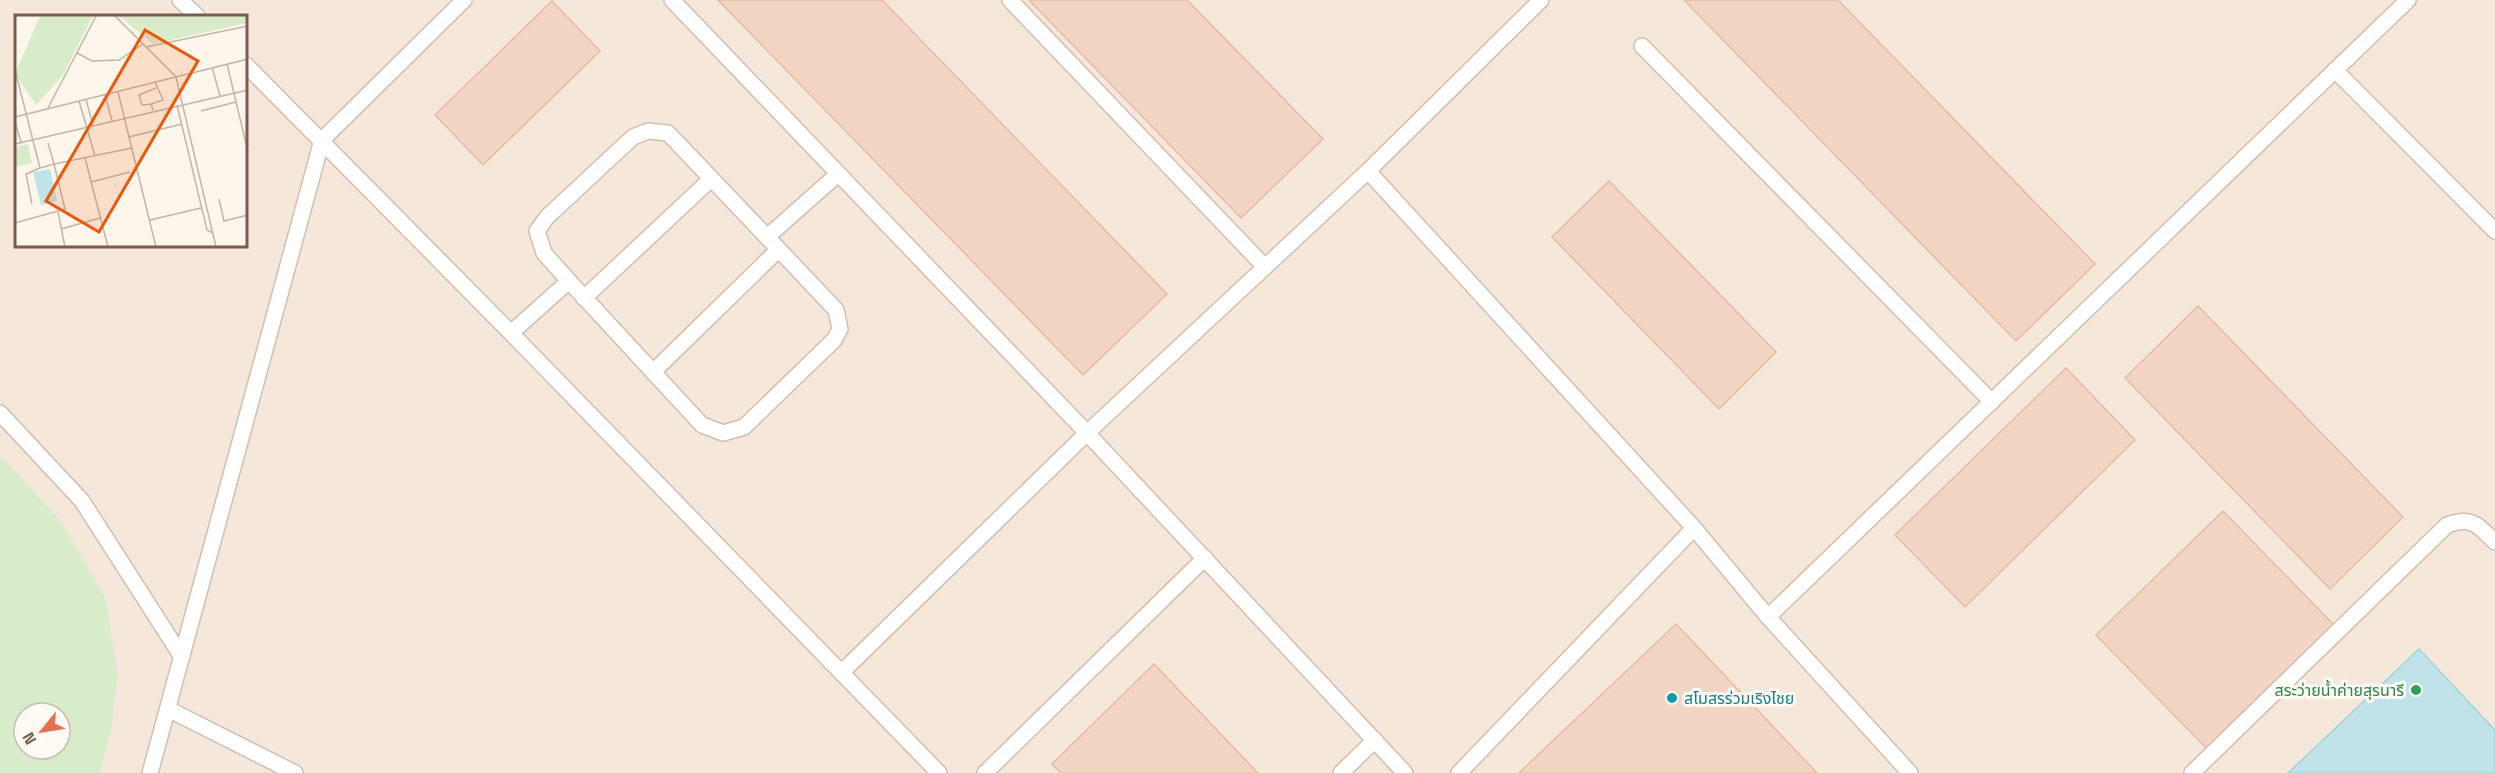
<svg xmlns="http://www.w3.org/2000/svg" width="2495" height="773" viewBox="0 0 2495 773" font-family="'Space Grotesk','Noto Sans Thai',sans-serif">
<rect width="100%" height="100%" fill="#fdf6ec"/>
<path fill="#f5e8da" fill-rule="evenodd" d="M 0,0 L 2495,0 L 2495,773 L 0,773 ZM 16,16 L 246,16 L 246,246 L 16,246 ZM 24,713 L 60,713 L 60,749 L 24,749 Z"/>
<path fill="#d8ecc9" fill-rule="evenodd" d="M 0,456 L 59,519 L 105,597 L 118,675 L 111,731 L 100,773 L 0,773 ZM 24,713 L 60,713 L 60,749 L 24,749 Z"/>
<polygon fill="#bfe3e8" stroke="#a5d3da" stroke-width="1.5" points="2419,649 2495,730 2495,773 2288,773"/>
<g fill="#f3d5c3" stroke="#e6bba3" stroke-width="1.5">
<polygon points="718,0 882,0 1167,294 1083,375"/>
<polygon points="1029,0 1187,0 1323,139 1241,218"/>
<polygon points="1684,0 1838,0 2095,264 2016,341"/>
<polygon points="552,1 600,51 483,165 435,115"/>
<polygon points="1609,181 1776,352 1719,409 1552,237"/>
<polygon points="2198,306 2403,517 2330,589 2125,378"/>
<polygon points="2066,368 2135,440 1965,607 1895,535"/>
<polygon points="2223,511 2335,626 2208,750 2096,635"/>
<polygon points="1676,624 1817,773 1519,773"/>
<polygon points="1154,664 1258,773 1061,773 1052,764"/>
</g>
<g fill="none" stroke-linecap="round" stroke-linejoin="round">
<g stroke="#d1beb0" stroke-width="18">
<g id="lane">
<polyline points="180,0 197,16"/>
<polyline points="672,0 1087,433 1405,773"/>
<polyline points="1010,0 1265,267"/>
<polyline points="1642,46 1992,402"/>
<polyline points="246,65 511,333 939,773"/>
<polyline points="2335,70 2495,231"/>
<polyline points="1368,171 1694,528 1768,617 1910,773"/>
<polyline points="569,281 702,425 723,433 744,427 834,340 840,329 836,310 767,237 838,174"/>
<polyline points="584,298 711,179"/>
<polyline points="511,333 569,281 544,253 537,231 547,217 633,137 648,131 668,133 767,237"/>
<polyline points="653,372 778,250"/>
<polyline points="0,413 82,501 182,657"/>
<polyline points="1768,617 2408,0"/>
<polyline points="842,672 1087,433 1368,171 1541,0"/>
<polyline points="168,709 295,773"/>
<polyline points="150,773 322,140 464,0"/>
<polyline points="985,773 1205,558"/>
<polyline points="1341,773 1375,740"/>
<polyline points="1459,773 1694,528"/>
<path d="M 2192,773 L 2447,525 C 2472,516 2478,525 2495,542"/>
</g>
</g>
<use href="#lane" stroke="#fff" stroke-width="15"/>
</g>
<circle fill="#2e9e5b" stroke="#fffaf3" stroke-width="2" cx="2416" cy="690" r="6"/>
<circle fill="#0f9aa8" stroke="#fffaf3" stroke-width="2" cx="1672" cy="698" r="6"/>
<g text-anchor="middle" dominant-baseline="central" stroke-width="6" stroke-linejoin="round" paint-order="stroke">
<g font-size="16" fill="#27864d" stroke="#fffaf3" text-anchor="end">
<text x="2404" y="690">สระว่ายนํ้าค่ายสุรนารี</text>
</g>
<g font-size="16" fill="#0d838f" stroke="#fffaf3" text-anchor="start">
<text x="1684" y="698">สโมสรร่วมเริงไชย</text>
</g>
</g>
<g transform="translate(15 15)">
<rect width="232" height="232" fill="#fdf6ec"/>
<path d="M 25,1 L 78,1 L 48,60 L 21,90 L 0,59 ZM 104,1 L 232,1 L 232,8 L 138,29 ZM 13,129 L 17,148 L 0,152 L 0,132 Z" fill="#d8ecc9"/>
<path d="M 35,154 L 42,186 L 26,190 L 18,157 Z" fill="#bfe3e8"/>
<path fill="none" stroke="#c5b3a7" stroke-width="1.5" d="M 100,1 L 161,62 L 201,232M 131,32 L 233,11M 62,38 L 77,46 L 104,45 L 128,29M 212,49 L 233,137M 197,52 L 205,81M 0,55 L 25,153 L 39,149 L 33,128M 103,77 L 141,232M 90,80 L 97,106M 71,84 L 78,111M 64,86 L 80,141M 136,89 L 148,85 L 140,67M 162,90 L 192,215 L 198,218M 33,93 L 81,1M 138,95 L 136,89 L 127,90 L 124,80 L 141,73M 186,96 L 221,87M 0,102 L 233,44M 0,107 L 6,127M 114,122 L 167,109M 0,129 L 233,75M 70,143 L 93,232M 76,167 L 115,157M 204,184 L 209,206 L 233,200M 17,189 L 11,159 L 25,153M 43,197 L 50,232M 135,205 L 186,193M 0,208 L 50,194 L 39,149 L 117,133M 46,214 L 85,203"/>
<path fill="#e8590c" fill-opacity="0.15" stroke="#e8590c" stroke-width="3" d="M 130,15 L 183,46 L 84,217 L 31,186 Z"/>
<rect width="232" height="232" fill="none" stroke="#7a5c4d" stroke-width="3"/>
</g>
<g transform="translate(42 731) rotate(240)"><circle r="28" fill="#fffaf3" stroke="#cabbb1" stroke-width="1.5"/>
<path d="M0-4.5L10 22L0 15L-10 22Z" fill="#e76f51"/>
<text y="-9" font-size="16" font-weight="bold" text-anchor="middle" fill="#7a5c4d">N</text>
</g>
</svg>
